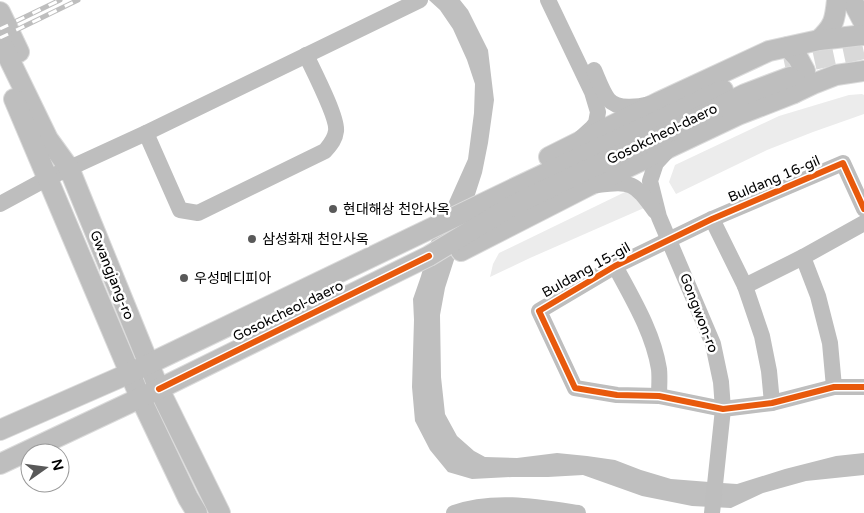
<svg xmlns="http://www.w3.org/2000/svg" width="864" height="513" viewBox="0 0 864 513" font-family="'Varela Round','Noto Sans KR',sans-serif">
<rect width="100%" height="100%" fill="#fff"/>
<g fill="#ececec">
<polygon points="862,94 864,95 864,114 813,132 767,150 676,194 669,182 675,165 779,116 849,95"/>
<polygon points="625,192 631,193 644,208 530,258 490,277 493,264 499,253"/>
</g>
<polygon fill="#bfbfbf" points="429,0 460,0 468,10 488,50 494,100 488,143 482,173 445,288 440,315 441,377 445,414 457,436 474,451 485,457 517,458 557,453 587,456 615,460 641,470 671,479 722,483 737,484 785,469 836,456 864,453 864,475 806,481 763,493 731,508 692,506 642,496 583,475 548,477 512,477 472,479 448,472 430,450 415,421 412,387 414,320 413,299 421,276 430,244 468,159 474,113 475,84 467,60 453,29 440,10"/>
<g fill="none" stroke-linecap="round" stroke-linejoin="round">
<polyline stroke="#d9d9d9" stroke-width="20" stroke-dasharray="20 10" stroke-linecap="butt" points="785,66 864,49"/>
<g stroke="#dbdbdb" stroke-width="22">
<g id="major">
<polyline points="852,0 864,23"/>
<polyline points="0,12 19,52"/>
<polyline points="0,40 48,139 69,168 159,389 220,513"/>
<path d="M 819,40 C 834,26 835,20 837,0"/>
<polyline points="788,47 798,58 805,71 804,83 794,93"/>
<polyline points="14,99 140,397 188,498 197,513"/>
<polyline points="549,157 659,102 769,51 819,40 864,35"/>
<polyline points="461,251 588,186 738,115 792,94 813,84 836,75 864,71"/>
<polyline points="0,430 130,373 517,187 723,90"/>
<polyline points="0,464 159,389 429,256 510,207 578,174 683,125 745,94 790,77"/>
</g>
</g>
<g stroke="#bebebe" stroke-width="16">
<polyline points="548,0 592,92 598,112 596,123 592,128 581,138"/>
<path d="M 594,70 C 598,79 602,91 608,99 C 617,110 638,107 650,104"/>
<path d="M 146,133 L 180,210 L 198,213 L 325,151 C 330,145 335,140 336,131 C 338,118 313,70 306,55"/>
<polyline points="668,150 656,163 650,181 659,217 713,344 721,382 723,409 712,513"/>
<path d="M 597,185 C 632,181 634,182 655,211"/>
<polyline points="0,204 48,178 146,133 420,0"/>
<polyline points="864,209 843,163 712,219 615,266 539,311 575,388 617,395 659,396 723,409 772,403 834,387 864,387"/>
<polyline points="712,219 745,286 803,257 864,223"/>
<polyline points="803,257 818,296 830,343 834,387"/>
<path d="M 615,266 C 632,298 653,332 659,369 C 660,378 659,388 659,396"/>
<polyline points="745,286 762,336 769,371 772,403"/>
<path d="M 454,513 C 494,499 538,507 578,513"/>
</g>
<use href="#major" stroke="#bebebe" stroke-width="20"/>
<g stroke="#bebebe" stroke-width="5">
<g id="rail">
<polyline points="0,29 60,0"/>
<polyline points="0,38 78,0"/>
</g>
</g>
<use href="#rail" stroke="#fff" stroke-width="3" stroke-dasharray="9" stroke-linecap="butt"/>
<g stroke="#fff" stroke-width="9">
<g id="cycleway">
<polyline points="864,209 843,163 712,219 615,266 539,311 575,388 617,395 659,396 723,409 772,403 834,387 864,387"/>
<polyline points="159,389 429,256"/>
</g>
</g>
<use href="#cycleway" stroke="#e8590c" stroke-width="6"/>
</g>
<g fill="#595959" stroke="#fff" stroke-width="2">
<circle cx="333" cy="209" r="5"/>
<circle cx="252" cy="239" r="5"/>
<circle cx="184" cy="278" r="5"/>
</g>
<g text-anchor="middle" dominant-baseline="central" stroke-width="5" stroke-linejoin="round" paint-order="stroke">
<g font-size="14" fill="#000" stroke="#fff">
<text transform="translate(662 134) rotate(-26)">Gosokcheol-daero</text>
<text transform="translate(774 179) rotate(-23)">Buldang 16-gil</text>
<text transform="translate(586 270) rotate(-29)">Buldang 15-gil</text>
<text transform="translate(112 275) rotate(68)">Gwangjang-ro</text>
<text transform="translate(288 311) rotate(-26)">Gosokcheol-daero</text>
<text transform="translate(699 313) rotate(69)">Gongwon-ro</text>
</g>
<g font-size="14" fill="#000" stroke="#fff" text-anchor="start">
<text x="343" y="209">현대해상 천안사옥</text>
<text x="262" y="239">삼성화재 천안사옥</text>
<text x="194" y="278">우성메디피아</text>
</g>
</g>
<g transform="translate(45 468) rotate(76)"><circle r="24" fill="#ffffff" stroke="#999999"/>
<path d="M0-4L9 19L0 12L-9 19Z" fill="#595959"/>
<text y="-8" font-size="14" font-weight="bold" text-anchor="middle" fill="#000000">N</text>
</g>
</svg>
